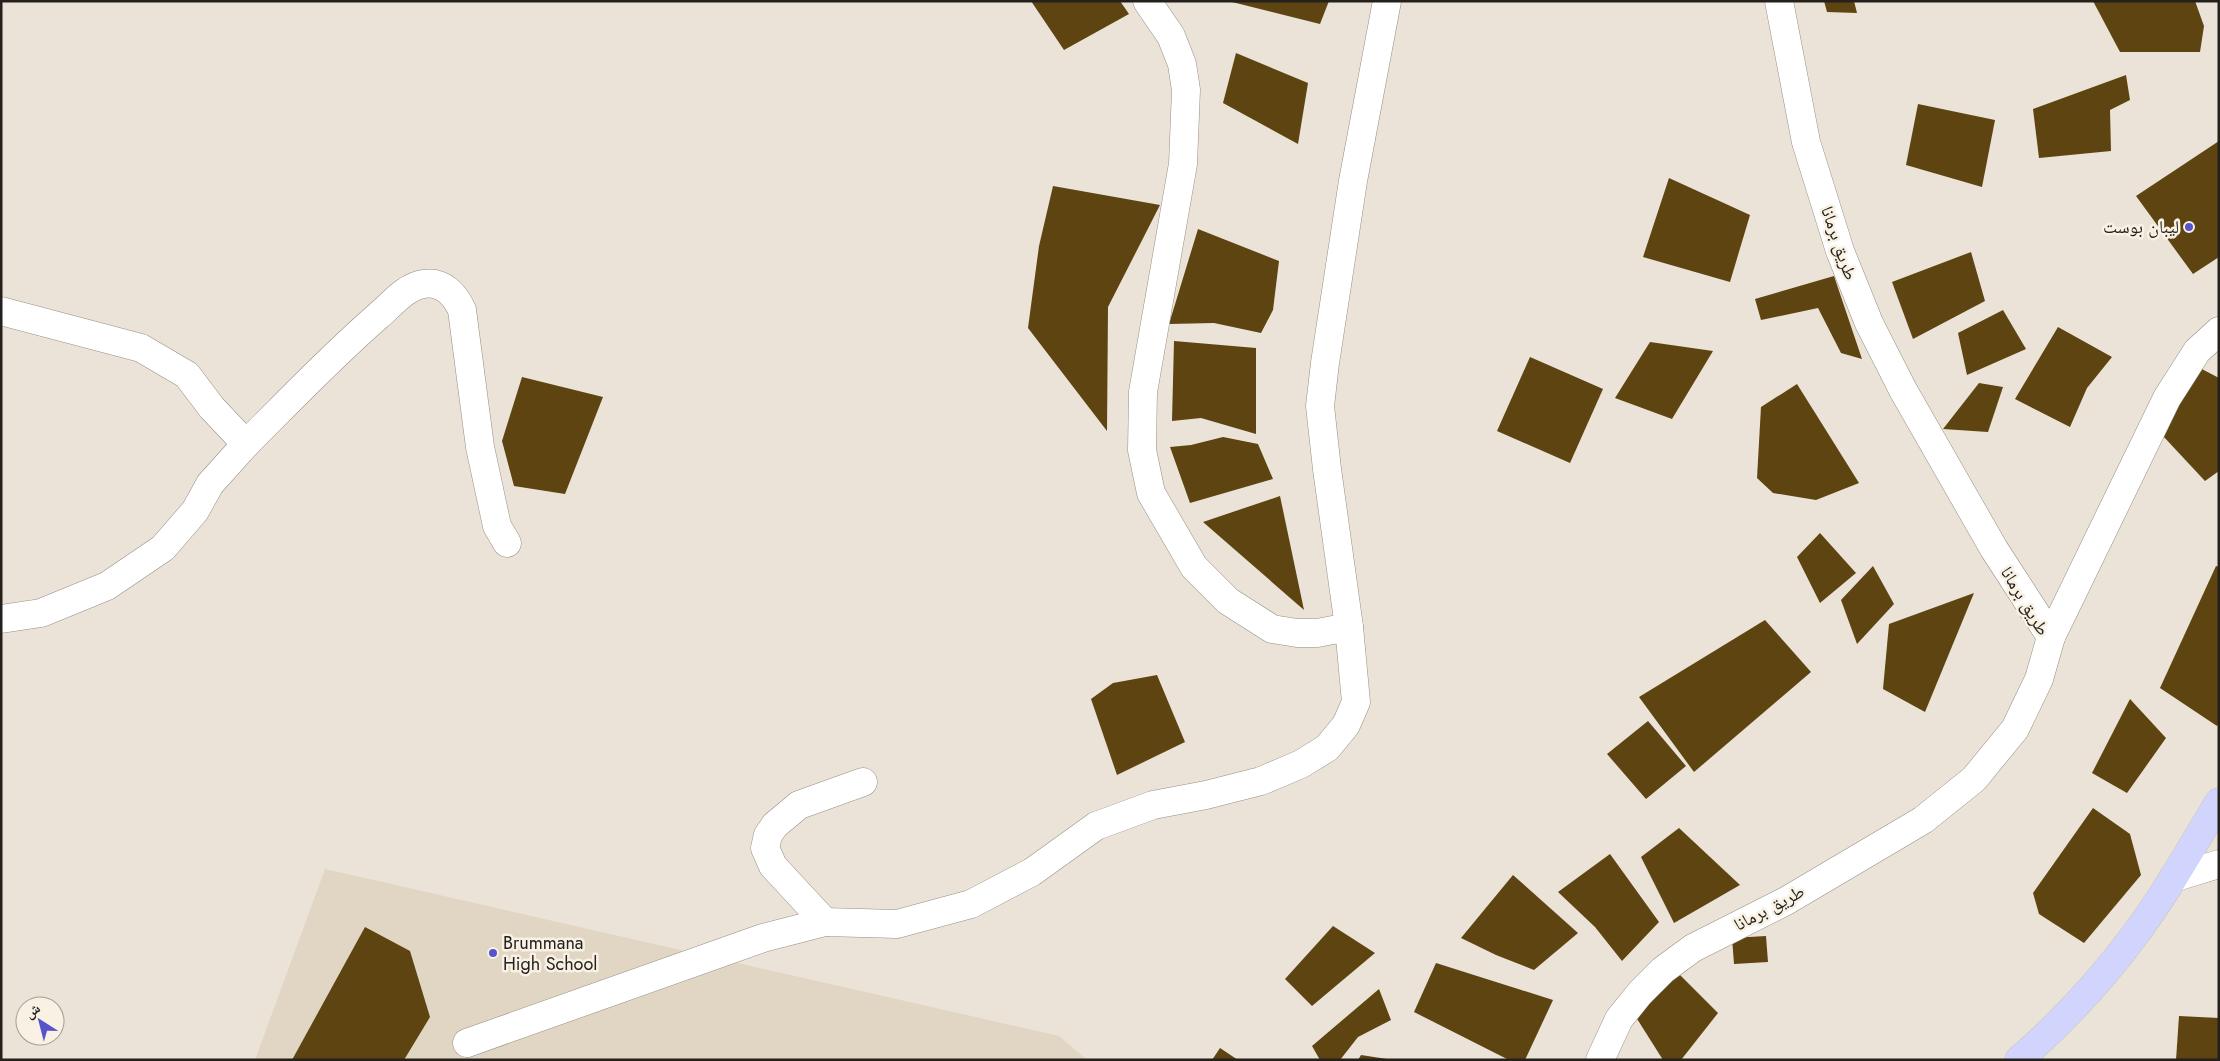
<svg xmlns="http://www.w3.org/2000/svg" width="2220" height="1061" viewBox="0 0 2220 1061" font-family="Jost,'Noto Naskh Arabic',sans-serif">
<rect width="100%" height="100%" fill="#ebe3d7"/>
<polygon fill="#e1d6c4" points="325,869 1059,1036 1087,1060 255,1060"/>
<g fill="#5d4411">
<polygon points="1031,1 1120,1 1129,14 1064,50"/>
<polygon points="1228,1 1329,1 1320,24"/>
<polygon points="1824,1 1854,1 1857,13 1827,12"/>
<polygon points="2093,1 2195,1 2204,26 2200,52 2120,52"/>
<polygon points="1236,53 1308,83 1298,144 1223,103"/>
<polygon points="2126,75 2130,100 2110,110 2111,151 2039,158 2033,109"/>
<polygon points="1918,104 1995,120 1982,187 1906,165"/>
<polygon points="2219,141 2219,257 2193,274 2136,196"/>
<polygon points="1669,178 1750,215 1730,282 1643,257"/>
<polygon points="1053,186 1160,205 1108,307 1107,431 1028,328 1039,246"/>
<polygon points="1198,229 1279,261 1273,310 1261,333 1214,323 1169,324"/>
<polygon points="1971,252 1985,301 1913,339 1892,282"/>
<polygon points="1834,276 1862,359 1841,353 1818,308 1761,320 1755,299"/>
<polygon points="2003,310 2026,349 1967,375 1958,333"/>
<polygon points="2058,327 2112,357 2087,388 2070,427 2015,399"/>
<polygon points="1174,341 1256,348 1256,434 1201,418 1172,421"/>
<polygon points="1650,342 1713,351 1672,419 1615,398"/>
<polygon points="1530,357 1603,389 1570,463 1497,431"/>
<polygon points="2198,367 2219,378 2219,471 2205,481 2163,436"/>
<polygon points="522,377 603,397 565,494 514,486 502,441"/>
<polygon points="1979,383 2003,387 1988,432 1943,429"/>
<polygon points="1797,384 1859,483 1816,500 1773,493 1757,478 1761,407"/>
<polygon points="1223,437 1258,444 1273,479 1190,503 1170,447 1191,445"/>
<polygon points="1280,496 1304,610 1203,522"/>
<polygon points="1820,533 1856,573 1820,603 1797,557"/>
<polygon points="1873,566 1894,604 1857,644 1841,600"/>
<polygon points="2216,566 2219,567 2219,723 2217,726 2160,688"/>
<polygon points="1974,593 1925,712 1883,689 1889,624"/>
<polygon points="1765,620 1811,672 1694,772 1639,697"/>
<polygon points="1157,675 1185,742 1117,775 1091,699 1113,683"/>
<polygon points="2130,699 2166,738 2127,793 2092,773"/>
<polygon points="1648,721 1686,766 1646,799 1607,754"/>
<polygon points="2093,808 2130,834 2141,875 2084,943 2039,914 2033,893"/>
<polygon points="1679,828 1740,885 1674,923 1641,857"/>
<polygon points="1610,854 1659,922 1622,961 1595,927 1558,892"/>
<polygon points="1513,875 1578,933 1534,970 1496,955 1461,938"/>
<polygon points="1333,926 1375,953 1312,1006 1285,979"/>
<polygon points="365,927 410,951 430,1017 404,1060 292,1060"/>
<polygon points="1766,936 1768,962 1734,964 1732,938"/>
<polygon points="1436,963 1553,1000 1525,1060 1509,1060 1414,1012"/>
<polygon points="1679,974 1718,1013 1681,1060 1663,1060 1634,1014"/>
<polygon points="1379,989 1391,1020 1358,1037 1340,1060 1320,1060 1312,1046"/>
<polygon points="2179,1016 2219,1018 2219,1060 2176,1060"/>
<polygon points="1220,1048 1238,1060 1212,1060"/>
<polygon points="1361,1055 1387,1059 1387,1060 1358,1060"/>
</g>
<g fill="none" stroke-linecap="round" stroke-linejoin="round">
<g stroke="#968f84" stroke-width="29">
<g id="minor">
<polyline points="1147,1 1171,36 1182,64 1186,90 1183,164 1143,392 1142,450 1151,493 1194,567 1228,601 1272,629 1297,633 1317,633 1349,627"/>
<polyline points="1,311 141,348 187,375 212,408 246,444 210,484 195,511 163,548 107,586 41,613 1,619"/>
<path d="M 246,444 C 289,401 331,357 378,316 C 391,305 406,286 424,284 C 443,281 455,295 462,310 L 480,447 L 497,526 L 507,543"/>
<polyline points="2051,637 2167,398 2197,351 2219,331"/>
<polyline points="2173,878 2219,864"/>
<polyline points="825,922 773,866 765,848 768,835 775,825 799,805 863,782"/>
<polyline points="467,1043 763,938 825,922 897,924 971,904 1032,872 1096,826 1153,805 1206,795 1261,781 1301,764 1327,748 1346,725 1356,702 1349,627 1327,469 1320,406 1325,363 1353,181 1387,1"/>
<polyline points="1600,1060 1619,1019 1640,993 1663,970 1693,948 1786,901 1923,820 1974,779 2015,729 2039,679 2051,637 1994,549 1903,390 1869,323 1840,251 1806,142 1779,1"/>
</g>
</g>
<g stroke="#c6c5c4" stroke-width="29">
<path id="major" d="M 2019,1060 C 2060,1024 2098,984 2131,940 C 2164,897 2191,848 2219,802"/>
</g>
<use href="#minor" stroke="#fff" stroke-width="28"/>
<use href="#major" stroke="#d1d5fe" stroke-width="28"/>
</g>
<g fill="#5754cb" stroke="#f8f1e4" stroke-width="2">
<circle cx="2189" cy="227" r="5"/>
<circle cx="493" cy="953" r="5"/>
</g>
<g text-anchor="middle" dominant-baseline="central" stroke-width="5" stroke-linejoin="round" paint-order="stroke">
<g font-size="18" fill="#24211d" stroke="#f8f1e4" text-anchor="end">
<text x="2179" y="227">ليبان بوست</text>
<text x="503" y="943" text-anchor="start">Brummana<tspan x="503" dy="21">High School</tspan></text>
</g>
<g font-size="18" fill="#24211d" stroke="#f8f1e4">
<text transform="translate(1839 243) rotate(71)">طريق برمانا</text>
<text transform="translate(2025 601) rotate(59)">طريق برمانا</text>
<text transform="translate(1769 908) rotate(-28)">طريق برمانا</text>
</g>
</g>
<rect width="2220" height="1061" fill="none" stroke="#24211d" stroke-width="5"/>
<g transform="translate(40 1021) rotate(324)"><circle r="24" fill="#f8f1e4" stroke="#a39e94"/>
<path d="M0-4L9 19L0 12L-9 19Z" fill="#5754cb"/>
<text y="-8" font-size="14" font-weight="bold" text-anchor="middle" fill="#24211d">ش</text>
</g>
</svg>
